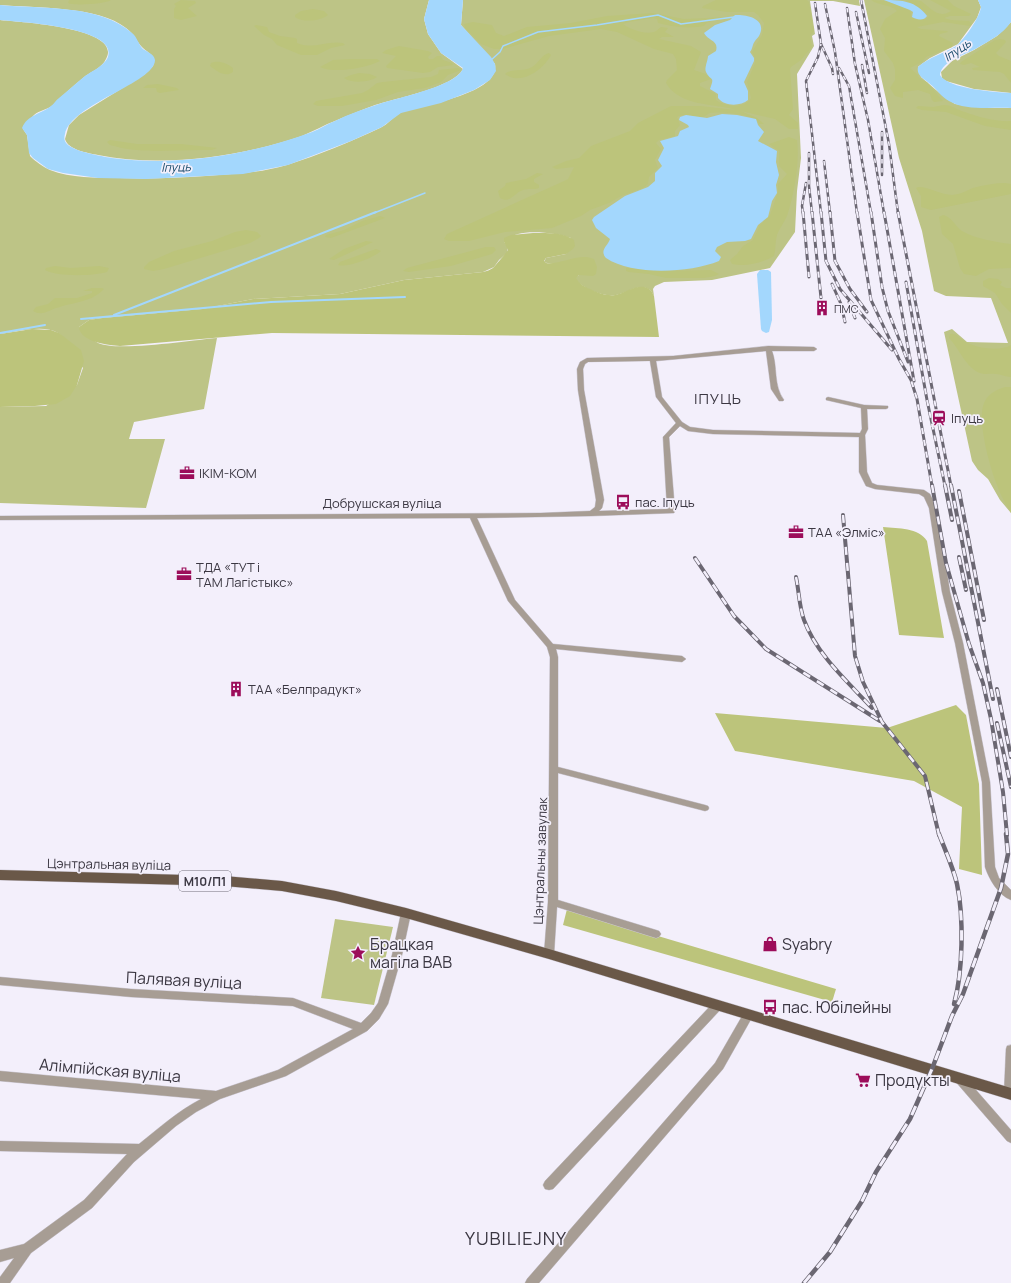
<svg xmlns="http://www.w3.org/2000/svg" width="1011" height="1283" viewBox="0 0 1011 1283" font-family="Manrope,sans-serif">
<rect width="100%" height="100%" fill="#f3effb"/>
<g fill="#bdc486">
<path d="M 0,0 L 429,0 L 424,19 L 428,34 L 441,53 L 463,69 C 453,88 396,98 375,105 C 362,110 348,115 335,121 C 324,125 314,131 302,136 C 241,157 162,168 98,155 C 88,153 68,150 65,139 L 69,125 L 79,115 L 145,74 L 153,66 L 154,62 C 153,53 146,52 141,46 C 135,39 135,35 126,28 C 99,6 34,8 0,5 Z"/>
<path d="M 463,0 L 859,0 L 860,6 L 833,1 L 810,1 L 815,34 L 812,36 L 814,46 L 797,74 L 801,158 L 797,191 L 795,232 L 770,268 L 712,280 L 664,282 L 655,286 L 653,289 L 654,296 C 646,278 628,293 616,295 C 603,297 584,289 576,280 L 576,277 L 579,275 L 589,275 L 590,258 C 576,257 556,267 544,262 L 546,258 L 566,254 L 571,238 C 559,233 531,230 518,234 C 513,235 508,240 504,242 L 508,247 L 507,253 L 499,260 L 494,267 L 483,272 L 404,280 L 340,294 L 253,299 L 202,309 L 102,318 L 89,320 L 79,327 C 84,332 91,339 98,343 C 117,352 193,340 217,338 L 204,409 L 134,422 L 129,439 L 165,439 L 146,508 L 0,503 L 0,407 L 46,406 L 77,385 L 83,368 C 78,361 64,336 58,333 C 44,324 15,332 0,334 L 0,20 C 17,22 124,27 106,59 C 102,68 90,72 83,78 C 72,87 62,96 53,105 C 47,110 40,110 34,115 C 30,119 26,125 23,129 L 27,135 L 30,156 C 35,161 43,167 50,170 C 71,178 96,178 119,178 C 148,179 177,178 206,176 C 234,174 260,173 287,165 C 319,155 350,142 380,128 C 389,124 393,116 402,112 C 422,105 500,94 495,64 L 461,25 Z"/>
<polygon points="864,0 978,0 981,7 977,18 958,44 930,58 919,66 918,67 921,77 943,96 955,104 987,108 1011,108 1011,513 1000,500 988,479 978,470 972,461 944,332 952,329 967,342 1008,343 991,298 946,296 934,291 922,231 899,158"/>
<polygon points="1011,22 1011,93 974,89 946,81 942,78 941,72 952,61 974,50 997,36"/>
<polygon points="335,919 393,927 374,1005 321,998"/>
</g>
<g fill="#bcc47b">
<path d="M 69,0 L 111,0 C 106,4 74,6 68,3 Z"/>
<polygon points="181,0 195,1 196,3 188,8 197,16 181,20 174,18 174,9 176,6 174,4"/>
<path d="M 716,0 L 807,0 L 809,2 L 814,31 L 810,36 L 812,47 L 801,60 L 791,67 L 790,69 L 793,109 L 789,115 L 798,123 L 798,129 L 789,129 L 775,119 L 741,111 L 757,118 L 764,124 L 759,124 L 757,120 C 748,114 721,111 710,113 C 707,114 705,117 702,117 C 693,118 685,112 677,117 L 680,125 L 675,131 L 675,136 L 659,140 L 656,143 L 661,149 L 655,160 L 658,168 L 649,177 L 648,184 L 643,188 L 621,196 L 609,203 L 590,210 L 581,216 L 552,228 L 505,232 L 469,241 L 449,241 L 444,239 L 447,234 L 564,181 L 568,179 L 574,167 L 556,169 L 552,167 L 566,161 L 579,158 L 591,146 L 630,131 L 638,123 L 671,106 L 700,106 L 736,110 C 714,103 680,107 666,83 L 667,80 L 677,70 L 676,59 L 673,54 L 654,49 L 617,32 L 601,29 L 549,36 L 503,49 L 494,49 L 481,44 L 465,28 L 464,24 L 473,22 L 492,25 L 496,33 L 504,36 L 527,27 L 571,23 L 607,16 L 653,13 L 684,19 L 729,17 L 730,18 C 722,22 710,17 704,26 C 690,29 672,27 658,23 L 657,19 L 653,18 L 629,22 L 623,24 C 629,29 648,36 656,31 C 658,30 659,28 661,27 L 668,28 L 665,32 L 674,37 L 662,37 L 659,39 L 691,46 L 701,52 L 694,70 L 706,74 L 711,79 L 700,83 L 700,86 L 716,94 L 716,100 C 725,107 745,109 751,98 L 747,82 L 755,63 L 755,58 L 752,52 L 762,35 L 764,23 L 758,15 L 754,12 L 727,12 L 702,8 L 703,6 Z"/>
<path d="M 871,0 C 884,0 902,3 911,12 L 911,17 L 918,20 L 926,19 L 929,16 L 917,6 L 905,0 C 909,0 917,0 921,1 C 929,6 938,20 951,11 L 930,0 L 948,0 L 954,6 L 971,14 L 969,16 L 950,16 L 944,18 L 951,20 L 969,21 L 972,24 L 970,26 L 943,22 L 917,27 L 921,29 L 947,31 L 948,32 L 940,34 L 939,36 L 953,43 L 952,47 L 926,57 L 922,62 L 910,68 L 917,74 L 920,79 L 927,82 L 943,101 L 934,102 L 932,100 L 930,94 L 918,90 L 903,92 L 903,98 L 895,96 L 890,88 L 895,80 L 895,69 L 893,63 L 884,51 L 885,38 L 880,29 L 885,19 L 897,11 C 891,4 879,6 871,0 Z"/>
<path d="M 313,9 L 324,11 L 328,15 C 321,21 303,23 295,17 L 295,15 L 301,11 Z"/>
<path d="M 256,25 L 267,27 L 269,32 L 280,36 L 295,38 L 297,39 L 297,43 C 313,50 327,40 343,43 L 345,45 L 331,48 L 317,55 L 301,55 L 277,45 L 272,39 L 264,35 L 254,26 Z"/>
<polygon points="1000,39 1005,40 1006,42 996,53 999,56 1011,61 1011,83 1004,74 1000,72 973,70 972,68 980,67 971,63 964,65 960,64 961,62 995,40"/>
<polygon points="399,46 428,51 432,53 428,57 429,59 433,59 437,56 441,56 443,60 452,63 453,65 438,67 430,72 423,73 387,68 386,66 396,56 382,53 386,50"/>
<path d="M 549,53 L 551,55 C 543,70 521,86 505,74 C 511,68 524,72 532,67 C 538,64 541,55 549,53 Z"/>
<path d="M 350,59 L 377,59 L 380,61 C 366,68 335,74 320,67 L 333,60 Z"/>
<path d="M 214,62 C 221,61 228,64 233,68 L 233,72 C 225,78 217,71 210,66 L 211,63 Z"/>
<polygon points="458,68 461,70 448,75 441,82 425,88 398,92 376,100 342,106 318,106 313,104 316,101 362,93 368,90 377,83 383,82 431,77 438,74 439,70"/>
<path d="M 359,73 L 370,74 L 377,77 C 370,82 352,84 344,78 L 351,75 Z"/>
<polygon points="158,84 177,88 179,90 160,93 157,92 156,88 143,88 147,85"/>
<path d="M 944,105 C 952,105 957,110 965,112 C 978,117 997,122 1011,121 L 1011,130 L 985,126 L 946,112 L 922,110 L 916,108 L 918,106 L 933,107 Z"/>
<path d="M 789,137 L 797,140 C 800,162 794,195 787,216 C 784,223 779,229 777,235 C 775,242 776,249 774,256 C 762,263 746,267 732,264 L 730,260 L 737,254 L 743,246 L 753,240 L 760,225 L 770,215 L 778,192 L 778,184 L 787,174 L 779,166 L 779,151 L 769,144 Z"/>
<path d="M 110,140 L 137,144 L 181,144 L 217,148 L 212,150 C 177,149 143,155 110,145 L 107,142 Z"/>
<path d="M 537,173 L 543,174 L 534,179 L 534,182 L 539,185 L 539,188 C 534,190 528,188 523,190 C 514,193 510,204 500,198 L 498,191 L 505,186 L 506,183 L 526,179 Z"/>
<path d="M 1005,183 L 1011,184 L 1011,194 L 931,210 L 921,207 L 921,196 L 916,188 C 922,184 941,195 952,195 C 961,194 966,191 973,188 C 983,185 995,183 1005,183 Z"/>
<path d="M 943,215 C 952,217 955,226 962,231 C 976,239 995,242 1011,244 L 1011,268 L 989,269 L 976,276 L 964,274 L 960,268 L 953,244 L 942,234 L 939,217 Z"/>
<polygon points="380,216 385,218 331,238 325,237 326,235 344,230 362,221"/>
<polygon points="246,230 257,232 261,236 259,238 250,243 164,269 153,271 144,269 144,267 149,262 174,251 212,241 235,232"/>
<path d="M 533,233 C 545,233 564,232 574,240 L 575,246 L 573,249 L 566,254 L 546,258 L 544,261 L 546,263 C 561,265 579,252 594,259 L 597,267 L 596,274 L 593,276 L 579,275 L 576,278 C 579,284 585,287 590,289 C 598,293 607,296 615,295 C 627,293 646,277 654,296 L 659,337 L 272,333 L 120,346 C 108,345 80,342 79,327 L 89,320 L 102,318 L 202,309 L 253,299 L 340,294 L 404,280 L 483,272 C 487,271 490,270 493,268 C 495,266 507,252 508,250 L 504,242 L 504,238 L 511,235 Z"/>
<polygon points="366,241 373,242 334,260 329,259 344,249"/>
<polygon points="486,247 494,247 496,250 492,254 451,266 409,272 403,271 407,268"/>
<path d="M 376,249 L 381,251 C 373,258 348,268 338,265 L 340,262 Z"/>
<path d="M 55,266 L 71,268 L 99,266 L 109,268 L 107,272 C 94,276 57,277 45,270 L 46,268 Z"/>
<polygon points="626,268 667,271 711,270 719,274 715,276 704,278 666,278 649,274 629,272 626,271"/>
<polygon points="989,278 998,279 1002,282 1000,285 1006,288 1011,288 1011,313 1002,304 995,293 983,286 983,281"/>
<path d="M 92,288 L 102,288 L 104,289 C 92,302 75,302 60,307 C 50,309 43,317 33,311 L 36,307 L 48,304 L 55,298 L 77,298 L 92,293 L 92,291 L 83,291 Z"/>
<polygon points="32,329 51,330 59,333 81,350 84,361 77,385 70,396 56,404 35,406 0,407 0,334"/>
<path d="M 950,334 C 957,333 958,338 964,341 C 974,348 1000,352 1011,345 L 1011,377 C 1005,377 1001,374 996,374 C 990,373 985,375 980,373 C 966,368 959,348 949,338 Z"/>
<path d="M 1005,387 L 1011,387 L 1011,513 C 1006,504 1000,495 997,485 C 990,468 978,424 983,406 C 986,395 995,390 1005,387 Z"/>
<path d="M 883,527 C 899,529 918,527 927,541 L 944,638 L 899,635 Z"/>
<polygon points="956,705 966,715 979,784 982,875 959,869 962,807 914,781 735,751 715,713 887,728"/>
<polygon points="567,909 836,989 832,1002 563,925"/>
</g>
<g fill="#a3d7fd">
<path d="M 429,0 L 463,0 L 461,25 L 491,57 L 495,64 L 496,71 L 490,80 L 474,90 L 441,103 L 401,113 L 382,127 L 351,141 L 288,165 L 243,174 L 146,179 L 98,178 L 63,173 L 48,169 L 33,158 L 29,153 L 27,135 L 22,128 C 27,115 41,114 51,106 C 54,104 56,100 59,98 C 68,91 76,83 85,76 C 92,71 102,67 107,59 C 123,27 17,22 0,20 L 0,5 C 41,9 100,4 132,33 C 137,37 138,43 142,48 C 146,52 154,53 155,60 C 155,83 71,104 65,134 C 64,138 64,141 67,144 C 75,152 101,156 112,158 C 178,167 249,155 312,132 C 320,129 327,124 335,121 C 349,114 364,109 379,104 C 396,98 458,86 463,68 L 441,53 L 428,34 L 424,19 Z"/>
<path d="M 884,0 C 902,0 916,1 927,16 C 924,21 917,20 912,17 L 913,12 L 910,10 Z"/>
<path d="M 978,0 L 1011,0 L 1011,22 C 1003,34 989,41 977,48 C 966,55 942,60 940,75 C 948,89 995,92 1011,93 L 1011,108 C 992,107 966,111 949,101 C 941,97 937,89 930,84 C 925,79 916,76 918,67 C 929,57 943,54 956,46 C 964,40 980,17 981,7 Z"/>
<path d="M 735,15 C 747,14 768,19 759,36 C 758,38 756,39 755,41 C 752,45 753,48 750,52 L 754,58 L 754,61 L 744,82 L 748,91 L 748,100 C 741,106 725,107 718,98 L 718,94 L 710,89 C 715,75 711,82 706,72 C 704,69 708,60 708,56 L 716,51 C 719,40 708,41 704,33 L 715,25 L 730,20 Z"/>
<path d="M 722,114 L 737,115 L 756,119 L 758,125 L 764,132 L 758,141 L 777,151 L 776,162 L 779,175 L 776,185 L 777,193 L 772,201 L 768,217 L 758,225 L 751,239 L 745,241 L 727,242 L 717,247 L 715,251 L 721,257 L 719,261 C 689,273 633,276 606,258 C 599,250 608,246 610,239 L 596,228 L 592,220 L 594,217 L 625,196 L 648,187 L 655,181 L 655,173 L 662,166 L 658,160 L 664,148 L 660,141 L 678,136 L 680,131 L 689,127 L 688,125 L 679,120 L 680,117 L 686,115 L 707,118 Z"/>
<polygon points="760,270 768,270 771,272 772,320 769,332 766,333 762,331 761,329 757,274"/>
</g>
<g fill="none" stroke-linecap="round" stroke-linejoin="round">
<g stroke="#a3d7fd" stroke-width="1.5">
<polyline points="490,61 500,52 503,46 538,32 597,25 658,15 681,24 734,17"/>
<polyline points="374,213 425,193"/>
</g>
<g stroke="#a3d7fd" stroke-width="2">
<polyline points="114,315 376,212"/>
<polyline points="81,319 271,302 405,297"/>
<polyline points="0,333 45,325"/>
</g>
<g stroke="#cecad6" stroke-width="1">
<g id="minor">
<path d="M 768,346 L 814,347 L 817,349 L 814,351 L 772,351 C 778,367 773,385 784,400 L 783,401 L 779,401 L 771,389 L 766,351 L 656,361 L 662,397 L 682,422 L 690,427 L 713,430 L 860,433 L 862,429 L 861,408 L 826,400 L 826,398 L 828,397 L 864,405 L 888,406 L 888,408 L 886,409 L 867,409 L 868,429 L 865,435 L 867,472 L 872,483 L 877,485 L 924,490 L 930,494 L 937,508 L 950,592 L 963,643 L 990,782 L 995,867 L 999,878 L 1011,890 L 1011,900 C 998,895 989,879 985,867 L 982,782 L 955,643 L 942,592 L 929,508 L 924,497 L 919,494 L 875,489 L 866,486 L 859,472 L 859,437 L 713,434 L 688,431 L 680,426 L 669,437 L 675,511 L 674,513 L 591,516 L 477,518 L 515,600 L 553,644 L 682,656 L 686,659 L 682,662 L 556,649 L 558,657 L 558,767 L 705,805 L 708,806 L 709,808 L 708,810 L 705,811 L 558,773 L 558,900 L 656,930 L 659,931 L 661,934 L 659,937 L 656,938 L 557,907 L 554,954 L 552,957 L 549,958 L 546,957 L 544,954 L 548,902 L 550,657 L 547,647 L 508,601 L 470,518 L 0,520 L 0,516 L 541,513 L 590,511 L 595,507 L 596,500 L 578,390 L 577,369 L 580,362 L 587,358 L 673,356 ZM 650,361 L 656,397 L 676,423 L 663,437 L 667,509 L 599,511 L 602,508 L 604,500 L 584,390 L 583,369 L 585,364 L 588,362 Z"/>
<path d="M 406,909 L 409,910 L 411,913 L 402,955 L 388,1004 L 379,1019 L 367,1031 L 286,1076 L 220,1099 L 196,1112 L 176,1126 L 134,1162 L 92,1208 L 31,1253 L 10,1283 L 0,1283 L 0,1277 L 14,1258 L 0,1262 L 0,1250 L 24,1244 L 84,1200 L 127,1154 L 0,1151 L 0,1141 L 139,1144 C 159,1128 178,1111 201,1099 L 0,1081 L 0,1071 L 216,1091 L 278,1070 L 353,1029 L 293,1006 L 131,997 L 0,985 L 0,977 L 131,989 L 293,998 L 361,1023 L 371,1013 L 378,1003 L 392,955 L 401,913 L 403,910 Z"/>
<polygon points="718,1001 722,1002 723,1005 722,1008 553,1189 549,1190 545,1189 543,1185 545,1181 714,1002"/>
<polygon points="749,1010 753,1011 754,1014 723,1069 539,1283 525,1283 527,1279 715,1063 745,1011"/>
<polygon points="1011,1045 1011,1097 1009,1098 1005,1096 1004,1093 1006,1049 1007,1046"/>
<polygon points="959,1073 963,1075 1011,1130 1011,1143 1007,1141 955,1081 954,1078 955,1075"/>
</g>
</g>
<g stroke="#cecad6" stroke-width="1">
<polygon id="primary" points="0,870 224,876 282,881 336,891 406,908 549,949 1011,1088 1011,1100 549,959 406,918 336,901 282,891 224,886 0,880"/>
</g>
<use href="#minor" fill="#a79d94" fill-rule="evenodd"/>
<use href="#primary" fill="#6a5848" fill-rule="evenodd"/>
<g stroke="#6b6772" stroke-width="2.5">
<g id="rail-far3">
<polyline points="861,0 889,144 898,213"/>
<polyline points="815,3 821,44 832,68 833,74"/>
<polyline points="825,4 835,52 857,213"/>
<polyline points="847,8 855,64 868,120 884,213"/>
<polyline points="856,12 869,73"/>
<polyline points="862,65 867,93"/>
<polyline points="839,68 849,86 871,213"/>
<polyline points="882,132 882,175"/>
<polyline points="809,153 809,186 812,213"/>
<polyline points="824,161 830,213"/>
<polyline points="803,213 802,206 806,183"/>
<polyline points="821,213 806,81 818,57 821,44"/>
</g>
</g>
<g stroke="#6b6772" stroke-width="3">
<g id="rail-far2">
<polyline points="803,212 809,277"/>
<polyline points="812,212 821,298"/>
<polyline points="821,212 826,261 840,289 892,350"/>
<polyline points="830,212 835,261 850,289 867,312"/>
<polyline points="857,212 871,300 899,359 911,380 917,399 932,486"/>
<polyline points="871,212 882,287 888,311 908,362"/>
<polyline points="884,212 914,381"/>
<polyline points="898,212 951,486"/>
<polyline points="906,282 927,400 945,486"/>
<polyline points="832,284 841,304 845,322"/>
<polyline points="849,302 855,318"/>
</g>
</g>
<g stroke="#6b6772" stroke-width="4">
<g id="rail-far1">
<polyline points="932,485 946,563 969,644 983,683 991,719 1003,792 1007,835"/>
<polyline points="945,485 952,520"/>
<polyline points="951,485 993,699"/>
<polyline points="959,491 984,620"/>
<polyline points="843,515 855,656 863,682 882,722 925,776 939,835"/>
<polyline points="959,557 966,590"/>
<polyline points="695,558 734,616 766,649 880,721"/>
<path d="M 796,577 C 799,591 799,606 804,620 C 817,655 847,681 872,708"/>
<polyline points="997,689 1011,757"/>
<polyline points="997,723 1011,787"/>
</g>
</g>
<g stroke="#6b6772" stroke-width="4.5">
<g id="rail">
<path d="M 939,834 C 945,850 953,867 957,884 C 964,917 963,972 954,1004"/>
<polyline points="804,1283 830,1252 862,1201 876,1172 910,1119 932,1069 952,1016 963,994 1001,888 1008,854 1006,834"/>
</g>
</g>
<use href="#rail-far3" stroke="#f3effb" stroke-width="1.5" stroke-dasharray="4.5" stroke-linecap="butt"/>
<use href="#rail-far2" stroke="#f3effb" stroke-width="2" stroke-dasharray="6" stroke-linecap="butt"/>
<use href="#rail-far1" stroke="#f3effb" stroke-width="2.5" stroke-dasharray="8" stroke-linecap="butt"/>
<use href="#rail" stroke="#f3effb" stroke-width="3" stroke-dasharray="10" stroke-linecap="butt"/>
</g>
<defs>
<g id="building-bare" transform="scale(1.2)"><path d="M-4-6H4V6H1V3H-1V6H-4ZM-2.5-4.3h1.7v1.8h-1.7ZM.8-4.3h1.7v1.8H.8ZM-2.5-1h1.7V.8h-1.7ZM.8-1h1.7V.8H.8Z" fill="#9c0d5a" stroke="#f3effb" stroke-width="2.5" paint-order="stroke"/></g>
<g id="station-bare" transform="scale(1.2)"><path d="M-3-6H3Q5-6 5-4V2Q5 4 3 4L4.5 6H3L1.5 4h-3L-3 6H-4.5L-3 4Q-5 4-5 2V-4Q-5-6-3-6ZM-3.5-4v3h7v-3ZM-3.5 1v1.5H-2V1ZM2 1v1.5H3.5V1Z" fill="#9c0d5a" stroke="#f3effb" stroke-width="2.5" paint-order="stroke"/></g>
<g id="office-bare" transform="scale(1.2)"><path d="M-6-3h4V-5.5h4V-3h4V5H-6ZM-1-4.5V-3h2v-1.5ZM-6 0V1H6V0Z" fill="#9c0d5a" stroke="#f3effb" stroke-width="2.5" paint-order="stroke"/></g>
<g id="bus-bare" transform="scale(1.2)"><path d="M-5-6H5V4H4V6H2V4H-2V6H-4V4H-5ZM-3.5-4V0h7V-4ZM-3.5 1.2v1.5H-2V1.2ZM2 1.2v1.5H3.5V1.2Z" fill="#9c0d5a" stroke="#f3effb" stroke-width="2.5" paint-order="stroke"/></g>
<g id="shop-bare" transform="scale(1.2)"><path d="M-5-2.5h2.3a2.7 3.5 0 0 1 5.4 0H5L5.5 6h-11ZM-1.5-2.5h3a1.5 2.3 0 0 0-3 0Z" fill="#9c0d5a" stroke="#f3effb" stroke-width="2.5" paint-order="stroke"/></g>
<g id="sight-bare" transform="scale(1.2)"><path d="M0-6L1.8-2.2L6-1.7L2.9 1.2L3.7 5.4L0 3.3L-3.7 5.4L-2.9 1.2L-6-1.7L-1.8-2.2Z" fill="#9c0d5a" stroke="#f3effb" stroke-width="2.5" paint-order="stroke"/></g>
<g id="supermarket-bare" transform="scale(1.2)"><path d="M-6-5.5h2.5l.6 2H6L4.5 2H-2.5L-4.4-4H-6ZM-1.5 3.2a1.3 1.3 0 1 0 .1 0ZM3 3.2a1.3 1.3 0 1 0 .1 0Z" fill="#9c0d5a" stroke="#f3effb" stroke-width="2.5" paint-order="stroke"/></g>
</defs>
<g fill-rule="evenodd">
<use href="#building-bare" x="822" y="308"/>
<use href="#station-bare" x="939" y="418"/>
<use href="#office-bare" x="187" y="473"/>
<use href="#bus-bare" x="623" y="502"/>
<use href="#office-bare" x="796" y="532"/>
<use href="#office-bare" x="184" y="574"/>
<use href="#building-bare" x="236" y="689"/>
<use href="#shop-bare" x="770" y="944"/>
<use href="#sight-bare" x="358" y="953"/>
<use href="#bus-bare" x="770" y="1007"/>
<use href="#supermarket-bare" x="863" y="1080"/>
</g>
<g text-anchor="middle" dominant-baseline="central" stroke-width="3.5" stroke-linejoin="round" paint-order="stroke">
<g font-size="11" fill="#3b3742" stroke="#f3effb" text-anchor="start">
<text x="834" y="308">ПМС</text>
</g>
<g font-size="12" font-style="italic" fill="#174969" stroke="#f3effb">
<text transform="translate(957 50) rotate(-34)">Іпуць</text>
<text transform="translate(176 167) rotate(-1)">Іпуць</text>
</g>
<rect fill="#f3effb" stroke="#726e7a" stroke-width="1" x="179" y="871" width="52" height="20" rx="3"/>
<g font-size="12" font-weight="bold" fill="#3b3742">
<text x="205" y="881">М10/П1</text>
</g>
<g font-size="13" fill="#3b3742" stroke="#f3effb" text-anchor="start">
<text x="951" y="418">Іпуць</text>
<text x="199" y="473">IKIM-KOM</text>
<text x="635" y="502">пас. Іпуць</text>
<text x="808" y="532">ТАА «Элміс»</text>
<text x="196" y="567">ТДА «ТУТ і<tspan x="196" dy="15">ТАМ Лагістыкс»</tspan></text>
<text x="248" y="689">ТАА «Белпрадукт»</text>
</g>
<g font-size="13" fill="#3b3742" stroke="#f3effb">
<text x="382" y="503">Добрушская вуліца</text>
<text transform="translate(540 861) rotate(-88)">Цэнтральны завулак</text>
<text transform="translate(109 864) rotate(1)">Цэнтральная вуліца</text>
</g>
<g font-size="15" letter-spacing="1" fill="#3b3742" stroke="#f3effb">
<text x="718" y="398">ІПУЦЬ</text>
</g>
<g font-size="16" fill="#3b3742" stroke="#f3effb" text-anchor="start">
<text x="370" y="944">Брацкая<tspan x="370" dy="18">магіла ВАВ</tspan></text>
<text x="782" y="944">Syabry</text>
<text x="782" y="1007">пас. Юбілейны</text>
<text x="875" y="1080">Продукты</text>
</g>
<g font-size="16" fill="#3b3742" stroke="#f3effb">
<text transform="translate(184 980) rotate(3)">Палявая вуліца</text>
<text transform="translate(110 1070) rotate(5)">Алімпійская вуліца</text>
</g>
<g font-size="18" letter-spacing="1" fill="#3b3742" stroke="#f3effb">
<text x="516" y="1238">YUBILIEJNY</text>
</g>
</g>
</svg>
